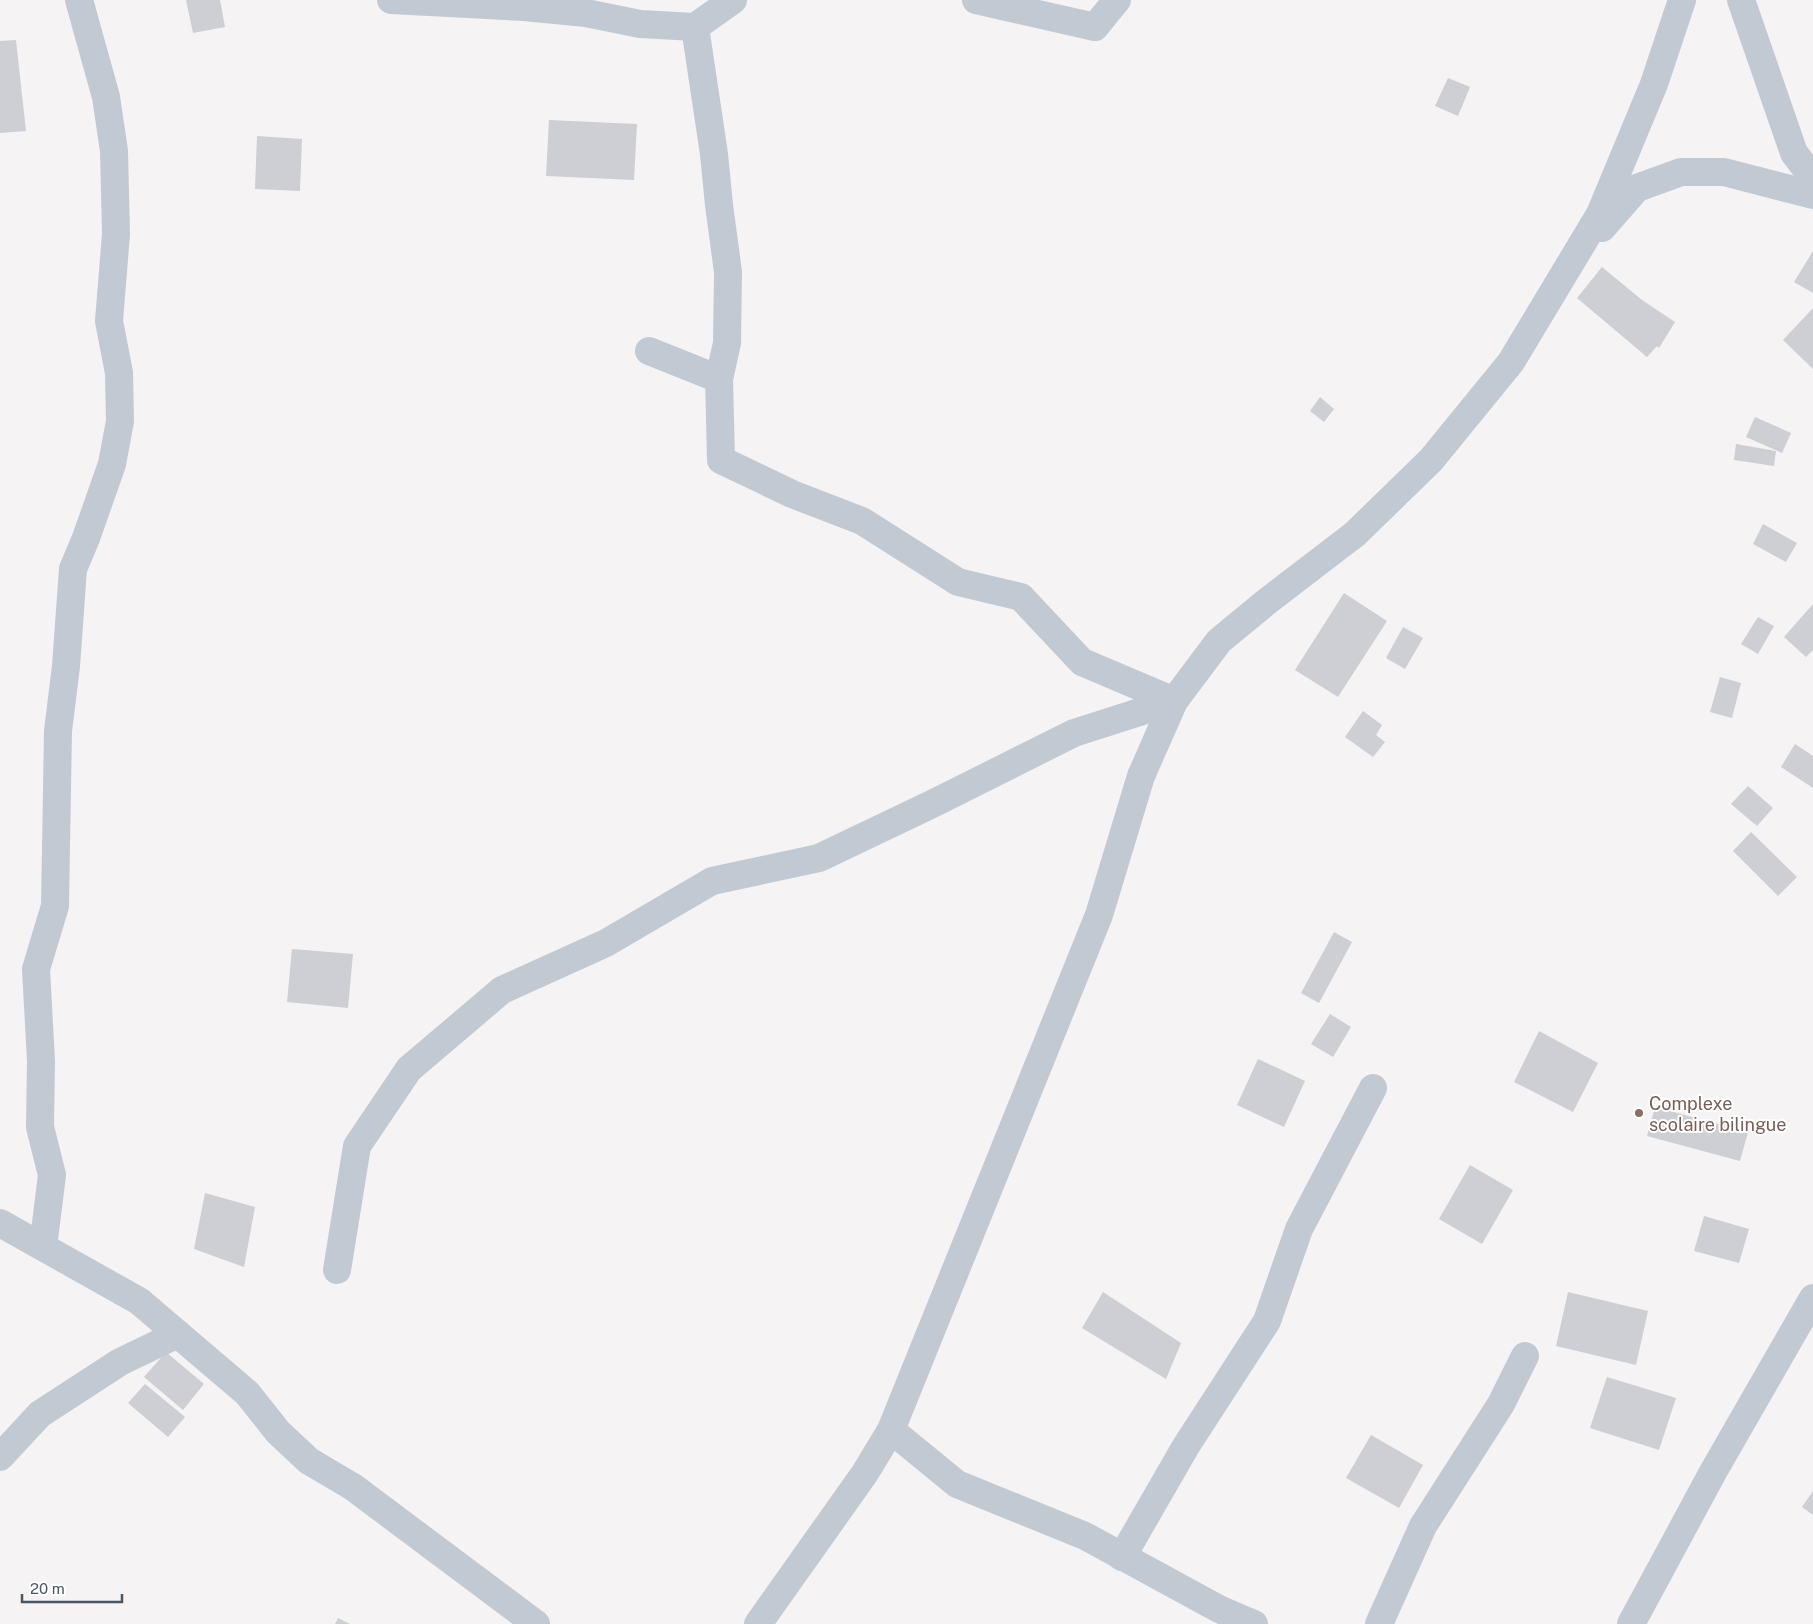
<svg xmlns="http://www.w3.org/2000/svg" width="1813" height="1624" viewBox="0 0 1813 1624" font-family="'Public Sans',sans-serif">
<rect width="100%" height="100%" fill="#f5f3f3"/>
<g fill="#cdcfd5">
<polygon points="186,0 220,0 225,27 193,33"/>
<polygon points="16,40 26,131 0,133 0,41"/>
<polygon points="1448,78 1470,87 1458,116 1435,106"/>
<polygon points="549,120 637,124 634,180 546,176"/>
<polygon points="257,136 302,139 300,191 255,189"/>
<polygon points="1813,251 1813,293 1794,282"/>
<polygon points="1602,267 1642,300 1675,322 1659,348 1657,346 1647,357 1577,298"/>
<polygon points="1813,308 1813,369 1783,340"/>
<polygon points="1320,397 1334,409 1324,422 1310,411"/>
<polygon points="1755,417 1791,433 1782,453 1746,437"/>
<polygon points="1736,444 1776,451 1774,466 1734,460"/>
<polygon points="1763,524 1797,543 1786,562 1753,544"/>
<polygon points="1344,593 1387,621 1338,697 1295,670"/>
<polygon points="1813,604 1813,650 1806,657 1784,637"/>
<polygon points="1758,617 1774,626 1758,654 1741,644"/>
<polygon points="1403,627 1423,638 1405,669 1386,658"/>
<polygon points="1720,677 1741,683 1732,718 1710,712"/>
<polygon points="1363,711 1382,725 1376,735 1385,742 1373,757 1345,737"/>
<polygon points="1795,744 1813,756 1813,788 1781,767"/>
<polygon points="1748,786 1773,808 1757,826 1731,804"/>
<polygon points="1751,832 1797,877 1778,896 1733,851"/>
<polygon points="1334,932 1352,942 1319,1003 1301,993"/>
<polygon points="292,949 353,954 348,1008 287,1002"/>
<polygon points="1330,1014 1351,1027 1333,1057 1311,1044"/>
<polygon points="1539,1031 1598,1063 1573,1112 1514,1082"/>
<polygon points="1258,1059 1305,1081 1284,1127 1237,1105"/>
<polygon points="1655,1107 1748,1132 1740,1161 1647,1136"/>
<polygon points="1470,1165 1513,1190 1482,1244 1439,1219"/>
<polygon points="205,1193 255,1207 244,1267 194,1249"/>
<polygon points="1704,1216 1749,1229 1739,1263 1694,1251"/>
<polygon points="1103,1292 1181,1343 1166,1379 1082,1328"/>
<polygon points="1568,1292 1648,1311 1636,1365 1556,1346"/>
<polygon points="166,1352 204,1384 183,1410 144,1377"/>
<polygon points="1607,1377 1676,1398 1659,1450 1590,1428"/>
<polygon points="145,1384 185,1417 168,1437 128,1403"/>
<polygon points="1371,1435 1423,1465 1399,1508 1346,1478"/>
<polygon points="1813,1491 1813,1515 1802,1507"/>
<polygon points="338,1618 350,1624 335,1624"/>
</g>
<g fill="none" stroke-linecap="round" stroke-linejoin="round">
<g stroke="#c1cad2" stroke-width="28">
<polyline points="391,0 524,7 586,13 640,24 695,27"/>
<polyline points="976,0 1095,27 1117,0"/>
<polyline points="1741,0 1794,153 1813,178"/>
<polyline points="1602,228 1637,188 1681,172 1724,172 1813,195"/>
<polyline points="719,379 727,343 728,272 719,205 714,154 695,27 733,0"/>
<polyline points="0,1223 139,1301 247,1393 278,1432 309,1461 353,1487 536,1624"/>
<polyline points="43,1247 52,1175 40,1127 41,1061 36,969 55,906 58,731 66,666 73,569 86,538 112,464 120,421 119,373 109,321 116,234 114,151 106,97 79,0"/>
<polyline points="337,1270 357,1146 409,1069 502,990 606,943 712,881 819,858 930,805 1074,733 1174,701 1082,662 1021,597 958,582 862,521 792,494 721,460 719,379 649,351"/>
<polyline points="891,1430 957,1484 1085,1536 1219,1609 1254,1624"/>
<polyline points="0,1457 40,1414 120,1362 178,1334"/>
<polyline points="1122,1557 1186,1446 1267,1321 1299,1229 1373,1088"/>
<polyline points="758,1624 865,1473 891,1430 1099,915 1141,776 1174,701 1219,641 1265,603 1355,534 1431,460 1511,362 1600,214 1654,84 1682,0"/>
<polyline points="1379,1624 1423,1526 1501,1404 1525,1356"/>
<polyline points="1631,1624 1713,1472 1813,1298"/>
</g>
</g>
<circle fill="#8d6e63" stroke="#fff" stroke-width="2" cx="1639" cy="1113" r="5"/>
<g text-anchor="middle" dominant-baseline="central" stroke-width="4" stroke-linejoin="round" paint-order="stroke">
<g font-size="18" fill="#785e54" stroke="#fff" text-anchor="start">
<text x="1649" y="1103">Complexe<tspan x="1649" dy="21">scolaire bilingue</tspan></text>
</g>
</g>
<path d="M22 1594v8h100v-8" fill="none" stroke="#4a5661" stroke-width="2.5"/>
<text x="30" y="1594" font-size="15" fill="#4a5661" stroke="#ffffff" stroke-width="4" paint-order="stroke">20 m</text>
</svg>
